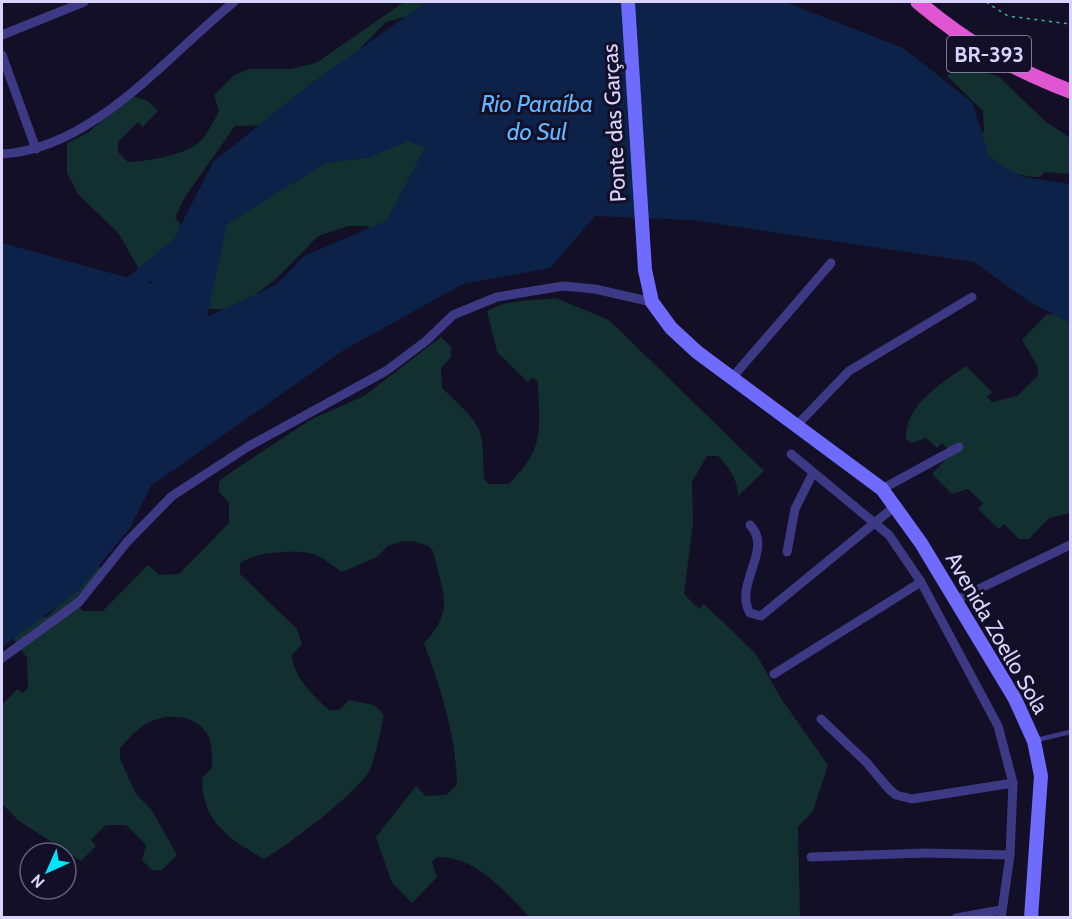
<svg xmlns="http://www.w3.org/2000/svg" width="1072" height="919" viewBox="0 0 1072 919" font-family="Cabin,sans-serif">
<rect width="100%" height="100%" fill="#130f26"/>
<g fill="#12302f">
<path d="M 404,2 L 457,2 L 386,22 L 331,78 L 275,125 L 235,126 L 185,197 L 175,218 L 180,223 C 180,248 161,263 145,280 L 119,234 L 78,194 L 67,173 L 67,143 L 87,133 L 133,96 L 148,101 L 158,111 L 143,127 L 138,122 L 118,142 L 118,152 L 128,162 C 144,162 181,155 194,146 C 206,139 213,122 219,111 L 214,95 L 234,75 L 249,69 L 290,69 L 316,63 Z"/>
<path d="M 957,66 L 998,76 L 1045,121 L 1070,138 L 1070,174 L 1045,172 L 1040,177 C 1011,178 993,161 974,142 L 984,132 L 983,111 L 947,76 Z"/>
<polygon points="449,133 379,236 368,226 348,226 318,236 277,278 237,309 206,309 211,233 306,155"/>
<path d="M 556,298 L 609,320 L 764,471 L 738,496 C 738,480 729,467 718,456 L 707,456 L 692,482 L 693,522 L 684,594 L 699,609 L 704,604 L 756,654 L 782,700 L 828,765 L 813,811 L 798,827 L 800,917 L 530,917 C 504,892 477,856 437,857 L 432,862 L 437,877 L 412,903 L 392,883 L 376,837 L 416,786 L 426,796 L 446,795 L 457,785 C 456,735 441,690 424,643 C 456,611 442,591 433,551 L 428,546 L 413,541 L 403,541 L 388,546 L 377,557 L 342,572 C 333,567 320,554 309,553 C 293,550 251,552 240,564 L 240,574 L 297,629 L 302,644 L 292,655 C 292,675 314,697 329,710 L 339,710 L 349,700 L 374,705 L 384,715 C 380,732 377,752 370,769 C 361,790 286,847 264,859 C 228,838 202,822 202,778 L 212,768 C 212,755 213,741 205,731 C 190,711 158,714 140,728 C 133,733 126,742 120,748 L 120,759 L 136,794 L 151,809 L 177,855 L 162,870 L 152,870 L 142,860 L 146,845 L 126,825 L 106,825 L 91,840 L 96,846 L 81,861 L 19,821 L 2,804 L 2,705 L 17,689 L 23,693 L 28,688 L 27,658 L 2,623 L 27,617 L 47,617 L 82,581 L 92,560 L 103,570 L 77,596 L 78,606 L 83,611 L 103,611 L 148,565 L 159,575 L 179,574 L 229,523 L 229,503 L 219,492 L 219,482 L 224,477 L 310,420 L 364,396 L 441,337 L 451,347 L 451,357 L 441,368 L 442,388 C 482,427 483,422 484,479 L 489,484 L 509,484 C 546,446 539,431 538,382 L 533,377 L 528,382 L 497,352 L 487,311 C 507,299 533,301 556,298 Z"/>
<path d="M 1047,314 L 1070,315 L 1070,513 L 1049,518 L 1029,539 L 1019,539 L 1004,524 L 999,529 L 978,509 L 983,503 L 968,489 L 952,494 L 932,474 L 947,458 L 947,448 L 942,443 L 937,448 L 926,438 L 911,443 L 906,439 C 905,404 941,384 966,366 L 992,392 L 987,397 L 992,402 L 1017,396 L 1038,376 L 1037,365 L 1022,340 Z"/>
</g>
<path fill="#0c2248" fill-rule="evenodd" d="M 426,2 L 785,2 L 903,48 L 972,102 L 990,158 L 1023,177 L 1070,184 L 1070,323 L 1028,301 L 974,262 L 692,220 L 595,216 L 550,268 L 463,284 L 344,350 L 151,486 L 130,528 L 78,591 L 2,647 L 2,243 L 151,284 L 213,162 L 309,85 ZM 408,141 L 425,148 L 386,221 L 304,256 L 277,284 L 207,317 L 227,224 L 326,163 L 368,158 Z"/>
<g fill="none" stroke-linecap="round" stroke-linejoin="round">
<polyline stroke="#0c2248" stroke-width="18" points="120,295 182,244"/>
<polyline stroke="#2fb8b0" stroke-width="1.5" stroke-dasharray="3 4.5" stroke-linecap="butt" points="986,2 1008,16 1070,24"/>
<polyline stroke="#3d3a85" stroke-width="4.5" points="1037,740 1070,732"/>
<g stroke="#3d3a85" stroke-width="9">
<polyline points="2,35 84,2"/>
<polyline points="2,55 36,149"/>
<path d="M 2,154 C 92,150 168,55 234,2"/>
<polyline points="731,379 831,263"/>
<polyline points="797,425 849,371 972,297"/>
<polyline points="791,454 889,535 921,582 998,726 1013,783 1010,855 1001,918"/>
<polyline points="882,489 959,447"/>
<path d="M 750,525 C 774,549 733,585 750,613 L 761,616 L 894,507"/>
<polyline points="787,552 795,509 813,473"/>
<polyline points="956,600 1070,545"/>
<polyline points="2,658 79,602 127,542 172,496 249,446 386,371 426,341 453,315 497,297 563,286 595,289 652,302"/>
<polyline points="774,674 921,582"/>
<polyline points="821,719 867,763 888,788 896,795 912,799 1013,783"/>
<polyline points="811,857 925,853 1010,855"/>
<polyline points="956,918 1001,910"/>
</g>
<polyline stroke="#6f6bff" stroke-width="14" points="628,2 645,270 652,302 671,328 697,352 882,489 921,543 1015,699 1034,741 1041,776 1031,918"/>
<path stroke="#e055d1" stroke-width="15" d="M 918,2 C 967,43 1010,68 1070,91"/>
</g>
<g text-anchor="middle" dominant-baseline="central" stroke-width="6" stroke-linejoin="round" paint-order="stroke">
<rect fill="#130f26" stroke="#9e99be" stroke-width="1.5" x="947" y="36" width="84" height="36" rx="4.5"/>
<g font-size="21" font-weight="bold" fill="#d9d4ff">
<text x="989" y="54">BR-393</text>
</g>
<g font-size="22" fill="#d9d4ff" stroke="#130f26">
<text transform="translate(614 123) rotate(-93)">Ponte das Garças</text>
<text transform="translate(997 633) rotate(60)">Avenida Zoello Sola</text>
</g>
<g font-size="24" font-style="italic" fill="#62b6ff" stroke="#130f26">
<text x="537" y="103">Rio Paraíba<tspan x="537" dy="28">do Sul</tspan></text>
</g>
</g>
<rect width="1072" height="919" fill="none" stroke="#d9d4ff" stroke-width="6"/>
<g transform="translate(48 871) rotate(225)"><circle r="28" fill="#130f26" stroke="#625e7d" stroke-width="1.5"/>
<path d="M0-4.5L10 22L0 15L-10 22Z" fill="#00e5ff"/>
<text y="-9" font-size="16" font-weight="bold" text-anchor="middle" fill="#d9d4ff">N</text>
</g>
</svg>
